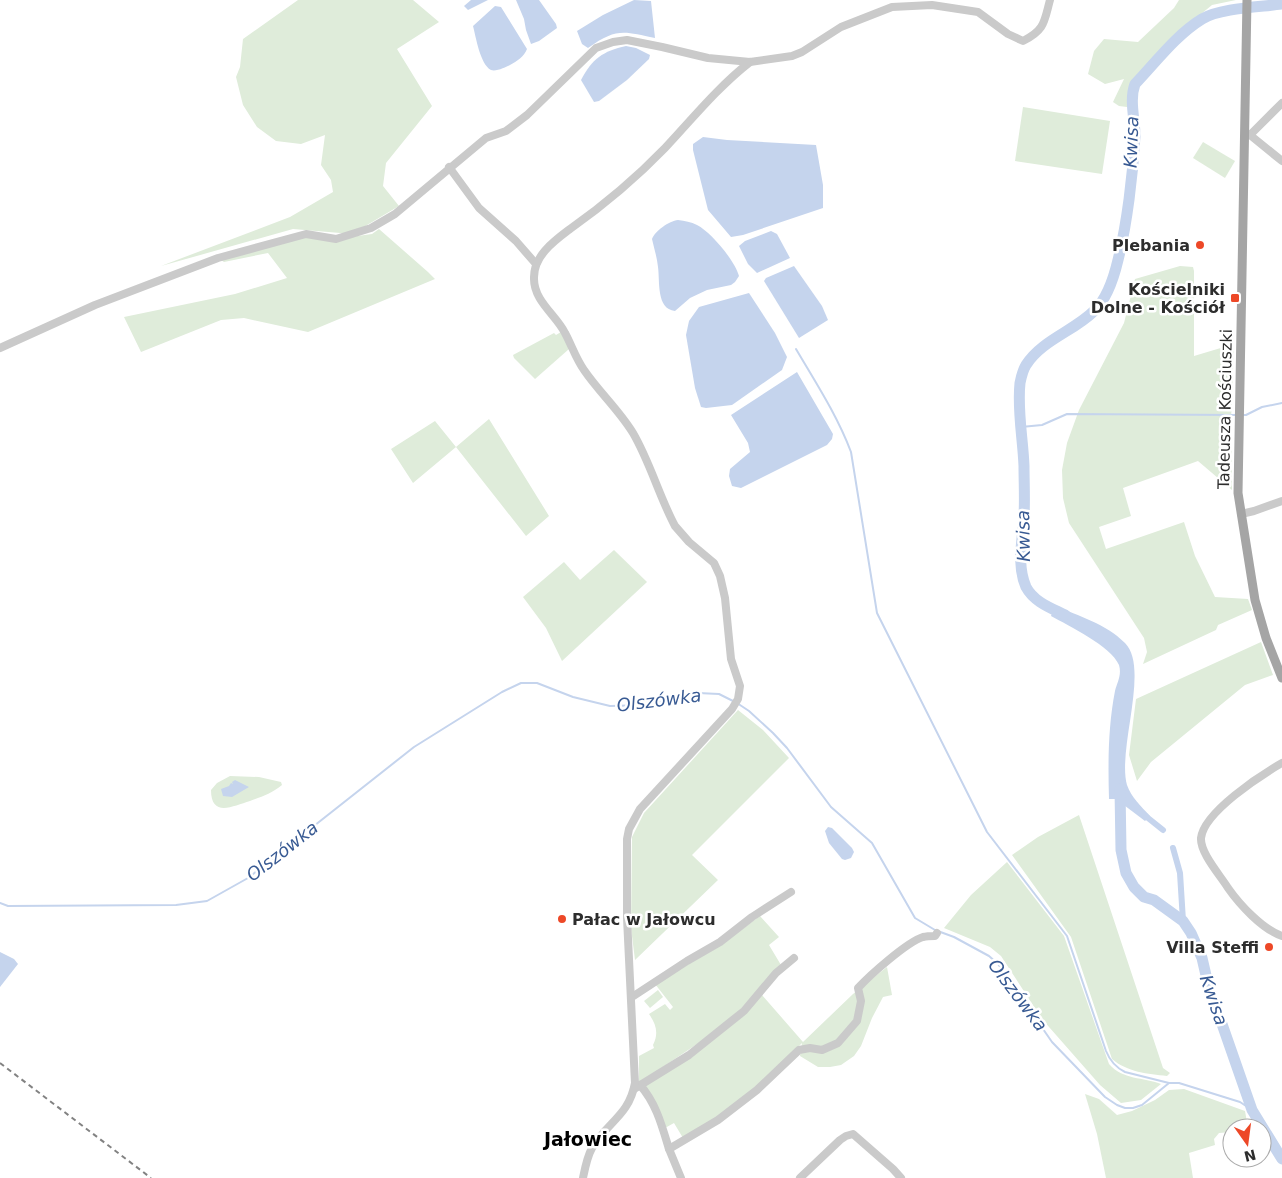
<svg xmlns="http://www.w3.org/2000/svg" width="1282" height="1178" viewBox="0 0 1282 1178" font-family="'DejaVu Sans',sans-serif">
<rect width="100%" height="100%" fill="#fff"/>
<g fill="#dfecda">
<polygon points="298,0 413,0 439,22 397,49 432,106 386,163 383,186 399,206 352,234 293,229 161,266 290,217 333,192 331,180 321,165 325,135 301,144 276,141 257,127 243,105 236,77 240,67 243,39"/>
<path d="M 1179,0 L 1236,0 L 1212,5 L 1195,19 L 1155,57 L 1156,59 C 1132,76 1133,77 1127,107 L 1119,106 L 1113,102 L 1124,79 L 1105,84 L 1088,74 L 1094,51 L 1104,39 L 1138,42 L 1174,8 Z"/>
<polygon points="1023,107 1110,121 1102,174 1015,161"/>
<polygon points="1203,142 1235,161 1225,178 1193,158"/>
<polygon points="379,229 428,272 435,279 308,332 244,318 221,320 141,352 124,317 235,294 287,278 268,253 224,262 218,258 306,234 336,239 372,234"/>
<polygon points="1180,266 1193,267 1194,271 1194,356 1234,344 1231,420 1232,490 1198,461 1123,488 1131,516 1099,527 1106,549 1184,522 1195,556 1215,597 1248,599 1252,610 1218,625 1216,630 1143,664 1147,652 1144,638 1069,523 1063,498 1062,470 1067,443 1079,410 1124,323 1135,279"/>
<polygon points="561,332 569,349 535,379 514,358 513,355 554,333 556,335"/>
<polygon points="489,419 549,516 526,536 456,447 413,483 391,449 435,421 456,447"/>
<polygon points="614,550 647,582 562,661 546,628 523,597 564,562 580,580"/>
<polygon points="1261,642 1273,675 1245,685 1151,762 1137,781 1129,755 1136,699"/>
<polygon points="738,710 763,730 789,758 692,855 718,880 635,960 631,928 632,837 644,813"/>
<path d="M 230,776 L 259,777 L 281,782 L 282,785 C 271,794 263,796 250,801 C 233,806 211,818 211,790 L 217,783 Z"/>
<path d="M 1079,815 L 1163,1068 L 1170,1073 L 1167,1076 C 1148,1074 1127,1072 1112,1059 L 1071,937 L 1012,855 L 1038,837 Z"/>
<path d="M 1007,862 L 1064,936 L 1109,1064 C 1123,1080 1143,1077 1161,1084 L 1141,1100 L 1121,1103 L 1100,1085 L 1042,1019 L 1001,956 L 990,947 L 944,928 L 971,895 Z"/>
<path d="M 760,916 L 779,937 L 769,945 L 781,965 L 739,1011 L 709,1036 L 639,1083 L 639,1056 L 654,1048 L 653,1045 C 659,1033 656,1024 649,1014 L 665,1004 L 670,1010 L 673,1007 L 655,984 L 679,969 L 715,949 Z"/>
<polygon points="887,967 892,995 883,997 872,1018 861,1046 854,1056 841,1065 830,1067 818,1067 800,1056 802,1043 759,1086 717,1119 683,1138 674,1123 665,1128 644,1086 762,995 803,1042 853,994"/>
<polygon points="658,990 663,997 650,1008 644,1001"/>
<polygon points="1184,1089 1245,1111 1248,1128 1232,1128 1232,1132 1219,1133 1214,1139 1215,1145 1189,1153 1193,1178 1106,1178 1097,1134 1085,1094 1099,1099 1117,1115 1132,1111 1155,1100 1169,1090"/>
</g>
<g fill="#c5d4ed">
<polygon points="471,0 488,0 468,10 464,6"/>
<polygon points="516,0 539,0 556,24 557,28 539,41 531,44 526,30 524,19"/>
<path d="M 634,0 L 651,1 L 655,38 C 623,31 616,28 588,48 L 582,44 L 577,31 L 603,15 Z"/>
<path d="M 495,6 L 501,7 L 527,49 C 524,57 517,61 510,65 C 506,67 496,72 491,70 C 480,64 476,37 473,26 Z"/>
<path d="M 626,46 L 636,48 L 650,55 L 649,59 L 627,80 L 599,101 L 594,102 L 581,80 C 592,59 603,51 626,46 Z"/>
<polygon points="703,137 727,140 816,145 823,185 823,208 743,235 731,237 708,210 693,150 693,144"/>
<path d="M 678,220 C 685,221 691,222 697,225 C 711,232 735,261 739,276 L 735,282 L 731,285 L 707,290 L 690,298 L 675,311 C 656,309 660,281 658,267 C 657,257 654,248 652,239 C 655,231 669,221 678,220 Z"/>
<polygon points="771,231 777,234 790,258 757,273 748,264 739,246 745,241"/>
<polygon points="794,266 822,306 828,320 799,338 764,281 766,278"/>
<polygon points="749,293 775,333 787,357 782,370 732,405 706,408 701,407 695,388 686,335 689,321 699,307"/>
<polygon points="797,372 833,434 832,439 827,445 741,488 732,486 729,476 730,469 750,452 748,443 731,415"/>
<path d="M 1055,605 C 1079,617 1105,623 1125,643 C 1150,668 1117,749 1127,785 C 1131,797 1141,806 1150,816 L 1145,821 L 1116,799 L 1109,799 C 1108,763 1108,727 1115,691 C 1117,683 1122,675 1119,665 C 1111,646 1069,626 1051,616 Z"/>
<polygon points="235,780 249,787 232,797 223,796 221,789 229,786 231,783 233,784 232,782"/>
<polygon points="828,827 832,828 852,848 854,852 851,858 845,860 842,859 829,843 825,831"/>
<polygon points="0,952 14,959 18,964 0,987"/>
</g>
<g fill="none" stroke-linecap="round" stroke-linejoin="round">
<g stroke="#c5d4ed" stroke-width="2">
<path d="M 796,349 C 816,383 837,415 851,452 L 877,613 L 987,832 L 1067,936 L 1106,1051 C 1110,1061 1115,1067 1125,1072 L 1169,1083"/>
<polyline points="1242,415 1246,415 1262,407 1282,403"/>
<polyline points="1021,427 1042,425 1067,414 1237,415"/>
<polyline points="737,703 749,711 773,733 787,748 831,807 872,843 915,918 935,930 954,937 989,956 998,964 1052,1042 1105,1097 1117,1105 1125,1108 1133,1108 1142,1105 1169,1083 1179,1083 1240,1102 1252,1110"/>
<polyline points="0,903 8,906 176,905 207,901 248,878 414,747 502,692 521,683 537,683 573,697 610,706 647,705 698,693 719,694 733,701"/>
</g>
<g stroke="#c5d4ed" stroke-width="6">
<polyline points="1143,814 1163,830"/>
<polyline points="1173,848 1180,873 1183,921"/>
</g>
<g stroke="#c5d4ed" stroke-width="11">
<path d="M 1065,615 C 1051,608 1034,602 1026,587 C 1016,564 1023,539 1024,516 C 1025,499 1024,482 1024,466 C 1023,439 1017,410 1020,383 C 1021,378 1023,370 1026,365 C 1042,340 1074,331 1094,311 C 1107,299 1114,277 1118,260 C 1127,224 1133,174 1135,136 C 1135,119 1129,100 1135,84 C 1156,62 1176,35 1202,19 C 1220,8 1261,7 1282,4"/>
<polyline points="1120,789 1121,850 1126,873 1134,887 1144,897 1154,900 1183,921 1191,933 1202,958 1211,997 1222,1024 1252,1110 1282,1159"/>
</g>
<g stroke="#cacaca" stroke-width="8">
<polyline points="1245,135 1250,135 1282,103"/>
<polyline points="1250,135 1282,161"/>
<polyline points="449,167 479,208 516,241 536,264"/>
<path d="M 0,348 L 95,305 L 218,258 L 306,234 L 336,239 L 371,228 L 395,214 L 486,138 L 506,131 L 527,115 L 596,48 L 613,42 L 627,40 L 662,47 L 708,58 L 750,62 L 792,56 L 802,52 L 841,27 L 892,7 L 932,5 L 978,12 L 1008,34 L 1023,41 C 1045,30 1044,22 1050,0"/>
<polyline points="1241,514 1254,511 1282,501"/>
<path d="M 1282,763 C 1261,775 1204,812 1201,838 C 1200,853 1220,875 1228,888 C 1240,905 1262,929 1282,936"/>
<polyline points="632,997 687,961 720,942 752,917 791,892"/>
<path d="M 640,1085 C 656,1103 662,1126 669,1149"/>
<polyline points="634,1089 689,1055 744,1011 776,973 794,958"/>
<path d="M 583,1178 C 585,1168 587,1157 592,1148 C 607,1122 629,1116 635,1083 L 627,918 L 627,839 L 629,829 L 640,809 L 732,709 L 738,699 L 740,686 L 731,659 L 725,598 L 720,576 L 714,563 L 689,542 L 675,526 C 659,496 650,462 633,433 C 619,410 599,392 584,370 C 576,359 572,346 565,333 C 556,315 534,301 534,279 C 533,256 554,241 570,229 C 604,205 636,178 665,148 C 693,118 718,87 750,62"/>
<path d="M 681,1178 L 669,1149 L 718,1120 L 757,1090 L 799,1050 L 810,1048 L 822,1050 L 838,1043 L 857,1021 L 861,1001 L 858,988 C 870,975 907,942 923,937 C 927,936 932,936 935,936 L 937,933"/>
<polyline points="800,1178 840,1140 846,1136 853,1134 893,1169 901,1178"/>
</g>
<polyline stroke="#a5a5a5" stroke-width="9" points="1247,0 1238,493 1255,600 1266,638 1282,678"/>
<polyline stroke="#828282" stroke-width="2" stroke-dasharray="5 4" stroke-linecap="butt" points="0,1063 151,1178"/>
</g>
<g fill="#ed4827" stroke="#fff" stroke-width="2">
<circle cx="1200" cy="245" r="5"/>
<rect x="1230" y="293" width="10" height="10" rx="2.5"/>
<circle cx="562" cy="919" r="5"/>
<circle cx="1269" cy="947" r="5"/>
</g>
<g text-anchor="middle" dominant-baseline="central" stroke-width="5" stroke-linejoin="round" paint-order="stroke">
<g font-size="16" font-weight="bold" fill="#2d2d2d" stroke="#fff" text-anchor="end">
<text x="1190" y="245">Plebania</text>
<text x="1225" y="289">Kościelniki<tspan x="1225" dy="18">Dolne - Kościół</tspan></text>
<text x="572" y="919" text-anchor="start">Pałac w Jałowcu</text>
<text x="1259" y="947">Villa Steffi</text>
</g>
<g font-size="16" fill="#2d2d2d" stroke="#fff">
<text transform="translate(1225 409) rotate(-89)">Tadeusza Kościuszki</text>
</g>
<g font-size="18" font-style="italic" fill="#385a93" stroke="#fff">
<text transform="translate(1131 142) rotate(-88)">Kwisa</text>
<text transform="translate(1023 536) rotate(-91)">Kwisa</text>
<text transform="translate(659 700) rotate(-7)">Olszówka</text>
<text transform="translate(282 851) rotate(-38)">Olszówka</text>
<text transform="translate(1018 995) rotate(53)">Olszówka</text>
<text transform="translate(1214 1000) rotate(71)">Kwisa</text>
</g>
<g font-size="19" font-weight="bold" fill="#000" stroke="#fff">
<text x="588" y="1139">Jałowiec</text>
</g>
</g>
<g transform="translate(1247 1143) rotate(166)"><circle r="24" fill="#ffffff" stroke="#ababab"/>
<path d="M0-4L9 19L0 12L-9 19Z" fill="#ed4827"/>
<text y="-8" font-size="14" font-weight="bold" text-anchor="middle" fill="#2d2d2d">N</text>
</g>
</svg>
